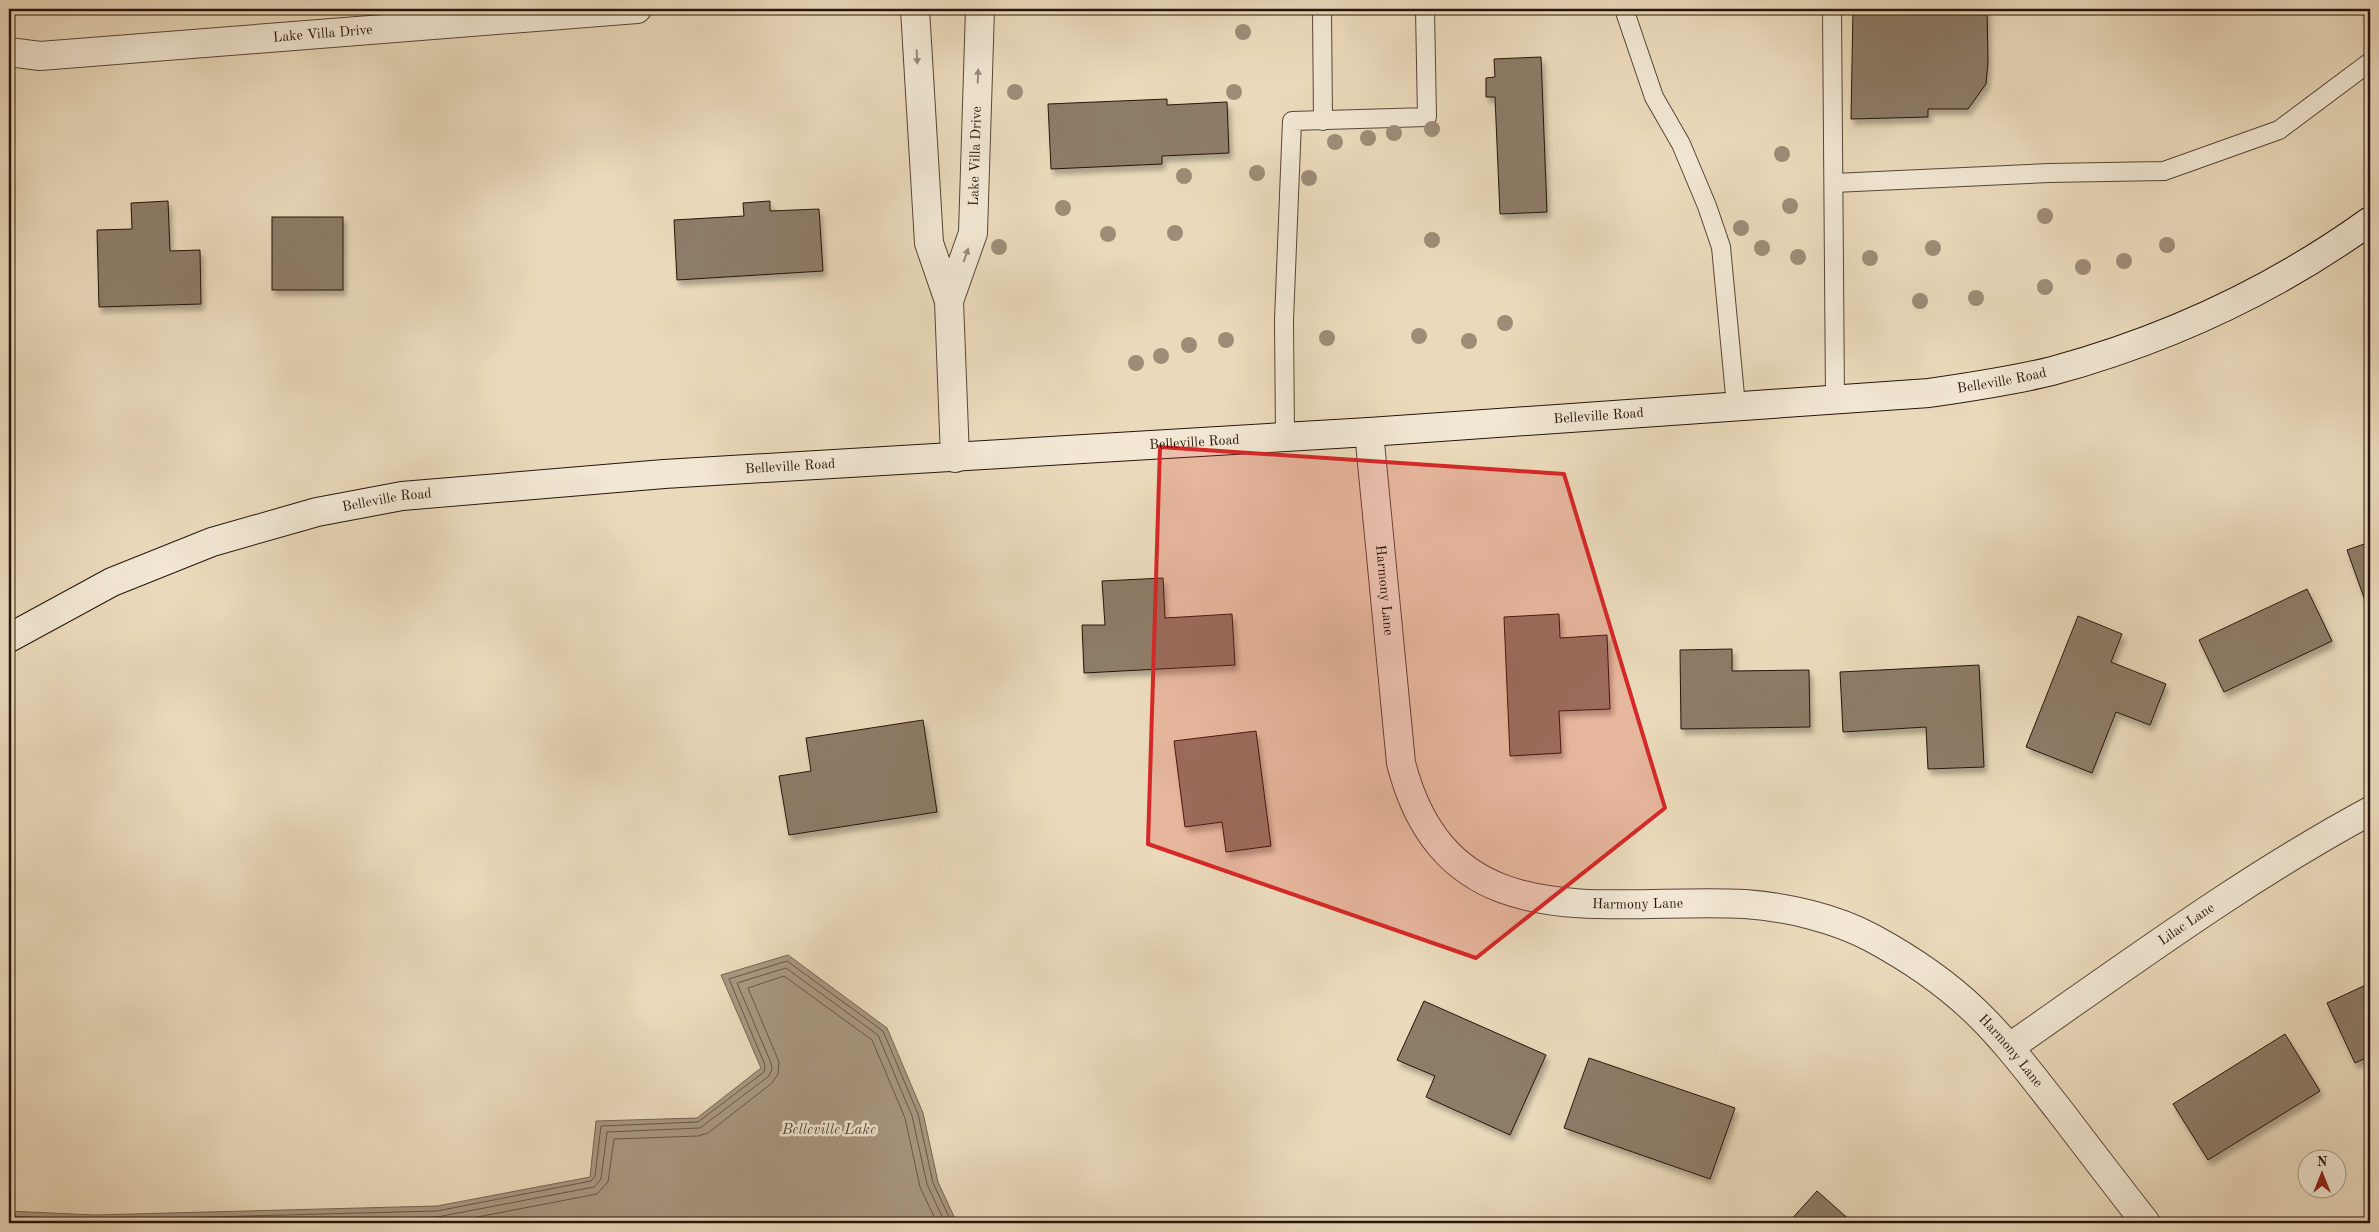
<svg xmlns="http://www.w3.org/2000/svg" width="2379" height="1232" viewBox="0 0 2379 1232" font-family="'Old Standard TT',serif">
<defs>
<filter id="shadow"><feDropShadow dx="3" dy="5.5" stdDeviation="2.5" flood-color="#0004"/></filter>
</defs>
<rect width="100%" height="100%" fill="#eadabb"/>
<filter id="stains"><feTurbulence type="fractalNoise" baseFrequency=".004" numOctaves="4"/><feColorMatrix values="0 0 0 0 .2 0 0 0 0 .09 0 0 0 0 .02 0 0 0 .5 -.17"/></filter>
<radialGradient id="worn" r=".72"><stop offset=".6" stop-color="#630" stop-opacity="0"/><stop offset="1" stop-color="#630" stop-opacity=".3"/></radialGradient>
<polygon fill="#a89780" stroke="#756352" points="788,955 887,1028 923,1113 938,1182 957,1223 9,1223 9,1211 94,1215 437,1206 590,1177 596,1121 697,1118 761,1068 721,975"/>
<g fill="none" stroke-linecap="round" stroke-linejoin="round">
<g stroke="#685646" stroke-width="1">
<polyline points="9,1216 95,1220 437,1211 591,1181 595,1176 601,1126 698,1122 764,1072 765,1065 729,979 787,961 883,1031 918,1114 933,1183 952,1223"/>
<polyline points="199,1223 437,1217 594,1187 601,1179 607,1132 700,1128 769,1076 772,1069 771,1063 737,983 786,968 878,1035 912,1116 927,1184 945,1223"/>
<polyline points="446,1223 597,1194 608,1182 614,1139 698,1136 708,1133 772,1083 778,1074 779,1062 748,988 784,976 872,1040 905,1118 920,1187 937,1223"/>
</g>
</g>
<g fill="#8d7b67" stroke="#28140c" filter="url(#shadow)">
<polygon points="1853,9 1987,9 1988,62 1986,84 1968,109 1928,109 1928,117 1851,119"/>
<polygon points="1541,57 1547,212 1500,214 1495,97 1486,97 1486,78 1495,77 1494,59"/>
<polygon points="1167,99 1167,105 1227,102 1229,153 1162,156 1162,164 1051,169 1048,104"/>
<polygon points="168,201 170,251 200,250 201,304 99,307 97,230 132,229 131,203"/>
<polygon points="770,201 770,211 819,209 823,271 677,280 674,220 744,216 743,203"/>
<rect x="272" y="217" width="71" height="73"/>
<polygon points="2370,542 2370,605 2367,606 2347,550"/>
<polygon points="1163,578 1165,618 1232,614 1235,665 1084,673 1082,625 1105,625 1102,581"/>
<polygon points="2307,589 2332,641 2224,692 2199,640"/>
<polygon points="1559,614 1560,638 1607,635 1610,709 1559,711 1561,753 1510,756 1504,617"/>
<polygon points="2078,616 2122,634 2111,662 2166,684 2150,725 2116,712 2092,773 2026,747"/>
<polygon points="1732,649 1732,671 1809,670 1810,727 1681,729 1680,650"/>
<polygon points="1979,665 1984,767 1928,769 1926,727 1843,732 1840,672"/>
<polygon points="923,720 937,812 789,835 779,776 811,771 806,738"/>
<polygon points="1256,731 1271,846 1226,852 1222,822 1185,827 1174,741"/>
<polygon points="2370,983 2370,1056 2355,1063 2327,1003"/>
<polygon points="1424,1001 1546,1055 1510,1135 1426,1097 1435,1076 1397,1060"/>
<polygon points="2285,1034 2320,1091 2208,1160 2173,1104"/>
<polygon points="1589,1058 1735,1108 1710,1179 1564,1128"/>
<polygon points="1817,1191 1853,1223 1788,1223"/>
</g>
<g fill="none" stroke-linecap="round" stroke-linejoin="round">
<g stroke="#584638" stroke-width="20">
<g id="lane">
<polyline points="1322,9 1323,121"/>
<polyline points="1624,9 1654,97 1681,144 1707,206 1721,247 1736,406"/>
<polyline points="1832,9 1835,400"/>
<polyline points="1834,183 2049,173 2164,171 2279,130 2370,62"/>
<polyline points="1285,437 1284,320 1292,121 1427,117 1425,9"/>
</g>
</g>
<g stroke="#584638" stroke-width="30">
<g id="street">
<polyline points="915,9 929,243 949,301 955,458"/>
<path id="s1" d="M 9,52 L 40,56 L 637,9"/>
<path id="s2" d="M 949,301 L 973,233 L 980,9"/>
<path id="s3" d="M 1369,432 L 1401,763 C 1447,943 1605,897 1745,904 C 1786,907 1835,918 1872,938 C 1909,958 1946,983 1976,1012 C 2007,1042 2032,1076 2059,1110 C 2088,1148 2117,1186 2146,1223"/>
<path id="s4" d="M 2010,1047 C 2128,965 2244,879 2370,811"/>
</g>
</g>
<g stroke="#28140c" stroke-width="30">
<g id="secondary">
<path id="s5" d="M 9,638 L 112,582 L 212,542 L 317,512 L 402,496 L 664,474 L 1369,432 L 1929,393 C 1970,387 2012,381 2052,371 C 2166,340 2274,290 2370,221"/>
</g>
</g>
<use href="#lane" stroke="#f1e7d3" stroke-width="18"/>
<use href="#street" stroke="#f1e7d3" stroke-width="28"/>
<use href="#secondary" stroke="#f1e7d3" stroke-width="28"/>
</g>
<g fill="#9e8c77">
<circle cx="1243" cy="32" r="8"/>
<circle cx="1015" cy="92" r="8"/>
<circle cx="1234" cy="92" r="8"/>
<circle cx="1432" cy="129" r="8"/>
<circle cx="1394" cy="133" r="8"/>
<circle cx="1368" cy="138" r="8"/>
<circle cx="1335" cy="142" r="8"/>
<circle cx="1782" cy="154" r="8"/>
<circle cx="1257" cy="173" r="8"/>
<circle cx="1184" cy="176" r="8"/>
<circle cx="1309" cy="178" r="8"/>
<circle cx="1790" cy="206" r="8"/>
<circle cx="1063" cy="208" r="8"/>
<circle cx="2045" cy="216" r="8"/>
<circle cx="1741" cy="228" r="8"/>
<circle cx="1175" cy="233" r="8"/>
<circle cx="1108" cy="234" r="8"/>
<circle cx="1432" cy="240" r="8"/>
<circle cx="2167" cy="245" r="8"/>
<circle cx="999" cy="247" r="8"/>
<circle cx="1762" cy="248" r="8"/>
<circle cx="1933" cy="248" r="8"/>
<circle cx="1798" cy="257" r="8"/>
<circle cx="1870" cy="258" r="8"/>
<circle cx="2124" cy="261" r="8"/>
<circle cx="2083" cy="267" r="8"/>
<circle cx="2045" cy="287" r="8"/>
<circle cx="1976" cy="298" r="8"/>
<circle cx="1920" cy="301" r="8"/>
<circle cx="1505" cy="323" r="8"/>
<circle cx="1419" cy="336" r="8"/>
<circle cx="1327" cy="338" r="8"/>
<circle cx="1226" cy="340" r="8"/>
<circle cx="1469" cy="341" r="8"/>
<circle cx="1189" cy="345" r="8"/>
<circle cx="1161" cy="356" r="8"/>
<circle cx="1136" cy="363" r="8"/>
</g>
<defs><path id="oneway-solid" d="M-6-.8H1V-3.2L6.5 0L1 3.2V.8H-6Z" transform="scale(1.25)"/></defs>
<g fill="#978879">
<use href="#oneway-solid" transform="translate(917 57) rotate(87)"/>
<use href="#oneway-solid" transform="translate(978 76) rotate(-88)"/>
<use href="#oneway-solid" transform="translate(966 255) rotate(-71)"/>
</g>
<path fill="#d62828" fill-opacity="0.2" stroke="#d62828" stroke-width="4" stroke-linejoin="round" d="M 1160,447 L 1564,474 L 1665,808 L 1476,958 L 1148,844 Z"/>
<g text-anchor="middle" dominant-baseline="central" stroke-width="5" stroke-linejoin="round" paint-order="stroke">
<g font-size="14" fill="#28140c" stroke="#f1e7d3">
<text stroke="none"><textPath href="#s1" startOffset="315">Lake Villa Drive</textPath></text>
<text stroke="none"><textPath href="#s2" startOffset="149">Lake Villa Drive</textPath></text>
<text stroke="none"><textPath href="#s5" startOffset="2025">Belleville Road</textPath></text>
<text stroke="none"><textPath href="#s5" startOffset="1620">Belleville Road</textPath></text>
<text stroke="none"><textPath href="#s5" startOffset="1215">Belleville Road</textPath></text>
<text stroke="none"><textPath href="#s5" startOffset="810">Belleville Road</textPath></text>
<text stroke="none"><textPath href="#s5" startOffset="405">Belleville Road</textPath></text>
<text stroke="none"><textPath href="#s3" startOffset="159">Harmony Lane</textPath></text>
<text stroke="none"><textPath href="#s3" startOffset="638">Harmony Lane</textPath></text>
<text stroke="none"><textPath href="#s4" startOffset="215">Lilac Lane</textPath></text>
<text stroke="none"><textPath href="#s3" startOffset="1058">Harmony Lane</textPath></text>
</g>
<g font-size="15" font-style="italic" fill="#5b483a" stroke="#f1e7d3">
<text x="829" y="1130">Belleville Lake</text>
</g>
</g>
<rect width="2379" height="1232" fill="none" stroke="#eadabb" stroke-width="30"/>
<rect x="10" y="10" width="2359" height="1212" fill="none" stroke="#28140c" stroke-width="2.5"/>
<rect x="15" y="15" width="2349" height="1202" fill="none" stroke="#28140c"/>
<g transform="translate(2322 1174)"><circle r="24" fill="#f1e7d3" stroke="#a19383"/>
<path d="M0-4L9 19L0 12L-9 19Z" fill="#8f2418"/>
<text y="-8" font-size="14" font-weight="bold" text-anchor="middle" fill="#28140c">N</text>
</g>
<rect width="100%" height="100%" filter="url(#stains)"/>
<rect width="100%" height="100%" fill="url(#worn)"/>
</svg>
